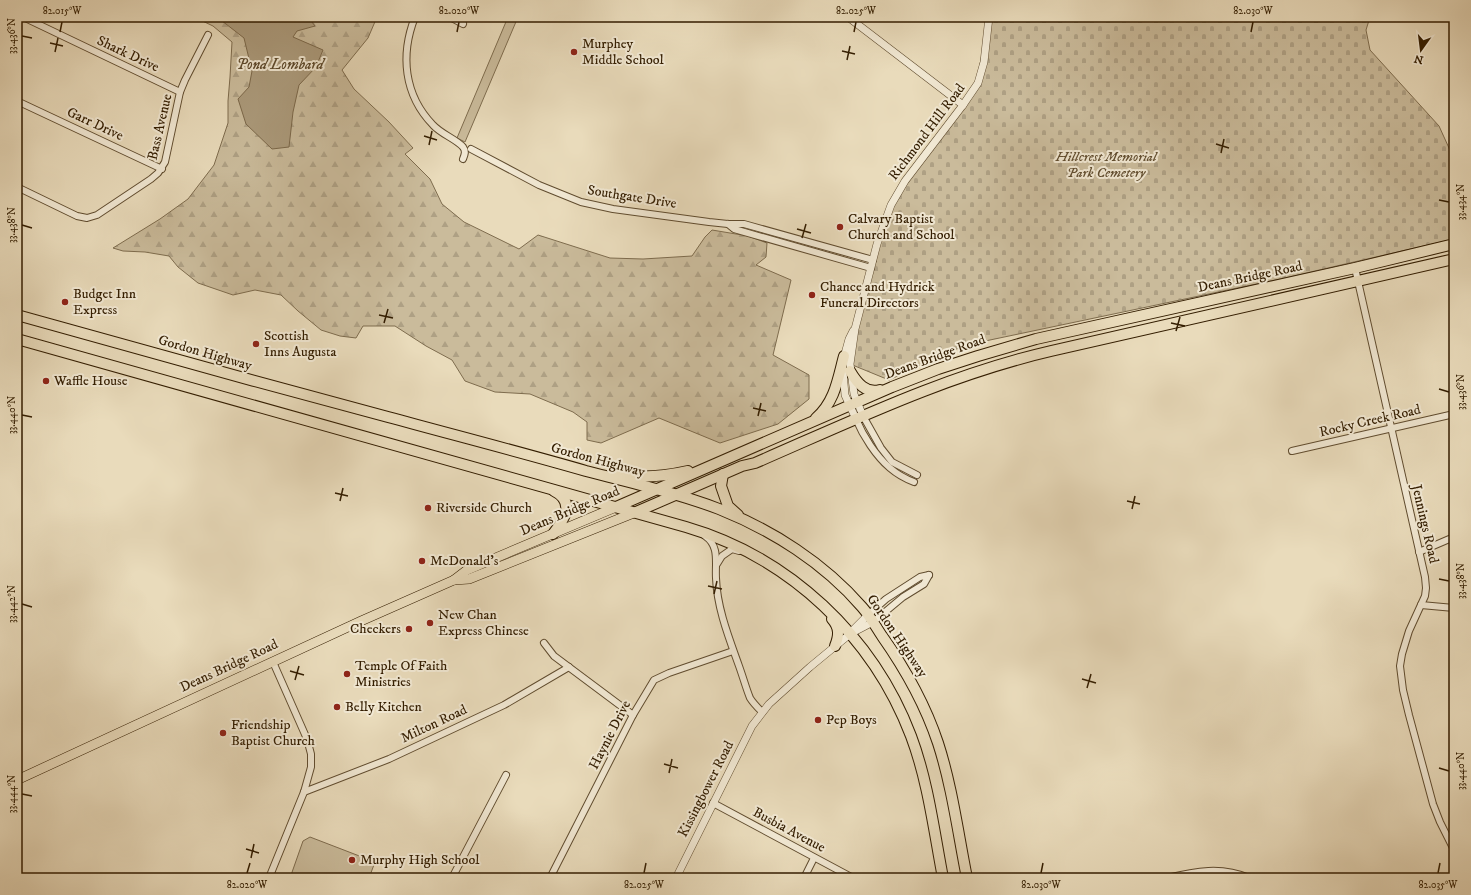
<svg xmlns="http://www.w3.org/2000/svg" width="1471" height="895" viewBox="0 0 1471 895" font-family="'IM FELL DW Pica',serif">
<defs>
<pattern id="forest-firs" width="22" height="20" patternUnits="userSpaceOnUse"><rect width="22" height="20" fill="#cabb9b"/><path d="M5 1l3.5 6h-7zM16 11l3.5 6h-7z" fill="#aea084"/></pattern>
<pattern id="cemetery-stones" width="16" height="16" patternUnits="userSpaceOnUse"><rect width="16" height="16" fill="#cabb9b"/><path d="M2 7V4a2 2 0 0 1 4 0v3zM10 15v-3a2 2 0 0 1 4 0v3z" fill="#aea084"/></pattern>
</defs>
<rect width="100%" height="100%" fill="#e9dbbb"/>
<filter id="stains"><feTurbulence type="fractalNoise" baseFrequency=".005" numOctaves="4"/><feColorMatrix values="0 0 0 0 .2 0 0 0 0 .09 0 0 0 0 .02 0 0 0 .5 -.17"/></filter>
<radialGradient id="worn" r=".72"><stop offset=".6" stop-color="#630" stop-opacity="0"/><stop offset="1" stop-color="#630" stop-opacity=".3"/></radialGradient>
<g fill="#cabb9b" stroke="#7e6c4e">
<polygon points="508,17 518,17 465,142 457,138"/>
<polygon points="310,837 375,862 369,878 290,878 303,841"/>
</g>
<polygon fill="url(#forest-firs)" stroke="#7e6c4e" points="194,17 343,17 346,18 347,17 377,17 368,38 342,70 354,89 389,122 413,148 405,154 430,179 442,204 464,222 519,249 538,235 610,258 643,259 692,256 705,237 712,230 748,236 767,243 766,257 756,265 791,280 773,355 809,375 809,399 778,424 720,443 659,418 601,443 587,440 587,422 573,412 530,394 495,392 465,381 452,360 426,346 395,326 363,326 356,338 340,336 321,330 298,311 281,295 255,290 233,295 198,283 178,267 169,256 145,252 123,251 113,248 160,219 188,199 214,165 228,123 228,101 230,77 232,42 213,26"/>
<polygon fill="url(#cemetery-stones)" stroke="#7e6c4e" points="990,17 1370,17 1366,30 1370,50 1439,126 1454,159 1454,239 1280,279 971,344 948,352 889,380 850,364 877,244 905,181 975,88"/>
<polygon fill="#ab9a7b" stroke="#7b684a" points="217,17 308,17 315,26 297,31 293,37 323,50 316,67 299,85 293,112 289,147 272,149 246,124 238,99 249,87 252,71 244,38"/>
<g fill="none" stroke-linecap="round" stroke-linejoin="round">
<g stroke="#604c2f" stroke-width="8">
<g id="minor">
<polyline points="23,17 180,92"/>
<path d="M 415,17 C 400,55 404,95 433,125 C 441,134 456,139 463,147 C 466,151 465,154 463,159"/>
<polyline points="450,17 463,24"/>
<polyline points="17,101 162,169"/>
<polyline points="471,149 539,185 581,202 613,209 709,222 728,224 744,224 873,260"/>
<polyline points="17,187 77,216 87,218 97,215 151,179 158,173 165,162 180,92 185,80 208,35"/>
<polyline points="728,224 734,229 871,268"/>
<polyline points="1355,268 1425,577 1426,588 1425,596 1409,631 1402,654 1400,666 1403,690 1409,715 1433,804 1440,822 1454,850"/>
<polyline points="863,416 881,448 892,462 917,475"/>
<path d="M 856,419 C 863,436 876,456 890,468 C 897,474 906,479 914,482"/>
<polyline points="1292,451 1454,414"/>
<path d="M 705,536 C 720,546 715,563 716,578 C 717,608 729,638 739,666 C 743,677 746,688 750,698 C 753,703 758,708 762,712"/>
<polyline points="1419,552 1454,537"/>
<polyline points="717,564 722,556 732,549 739,551"/>
<polyline points="1421,605 1454,608"/>
<polyline points="868,615 886,599 920,577 929,575"/>
<polyline points="873,622 903,597 924,584 929,575"/>
<polyline points="544,643 554,656 633,715"/>
<polyline points="304,792 389,759 504,705 569,667"/>
<polyline points="713,803 853,878"/>
<polyline points="269,878 304,792 311,767 311,754 307,739 273,662"/>
<polyline points="452,878 506,775"/>
<polyline points="550,878 633,715 654,680 669,673 733,651"/>
<polyline points="804,878 814,858"/>
<path d="M 1167,878 C 1195,871 1222,866 1249,878"/>
</g>
</g>
<g stroke="#604c2f" stroke-width="8">
<g id="tertiary">
<polyline points="848,17 963,105"/>
<polyline points="843,361 849,339 853,331"/>
<polyline points="843,371 845,395 856,419"/>
<polyline points="863,416 854,394 850,364 855,329 877,244 891,205 905,181 963,105 978,83 984,62 989,17"/>
<polyline points="854,629 868,615"/>
<polyline points="676,878 752,726 769,704 810,667 850,634 873,622"/>
</g>
</g>
<g stroke="#331d00" stroke-width="10">
<g id="primary">
<polyline points="454,580 469,579 636,512"/>
<polyline points="17,780 361,621 454,580 467,570 616,507"/>
</g>
</g>
<g stroke="#331d00" stroke-width="12">
<g id="trunk">
<path d="M 17,315 C 141,350 264,384 388,417 C 454,435 520,452 586,471 C 629,482 677,493 719,509 C 772,530 824,563 862,607 C 870,616 876,627 882,636 C 906,670 925,704 938,743 C 952,786 958,833 967,878"/>
<path d="M 17,339 L 686,527 C 789,557 873,636 911,736 C 928,781 934,831 943,878"/>
<path d="M 850,371 C 857,383 866,394 880,390"/>
<path d="M 816,418 C 835,402 838,378 844,356"/>
<polyline points="723,474 721,486 728,506 738,515"/>
<path d="M 619,475 C 642,478 666,476 688,471"/>
<polyline points="616,507 892,387 938,369 978,356 1036,339 1355,268 1454,244"/>
<path d="M 636,512 L 742,466 L 755,463 C 852,421 947,375 1051,351 L 1454,259"/>
<path d="M 553,534 C 564,520 576,502 554,491"/>
<path d="M 832,619 C 840,628 839,636 835,646"/>
</g>
</g>
<use href="#minor" stroke="#f1e8d3" stroke-width="6"/>
<use href="#tertiary" stroke="#f1e8d3" stroke-width="7"/>
<use href="#primary" stroke="#e9dbbb" stroke-width="9"/>
<use href="#trunk" stroke="#e9dbbb" stroke-width="10"/>
</g>
<path fill="none" stroke="#331d00" stroke-width="1.5" d="M 60,32 L 62,22M 457,32 L 459,22M 854,32 L 856,22M 1251,32 L 1253,22M 22,36 L 32,38M 50,43 L 63,46M 842,51 L 855,54M 55,52 L 58,38M 847,60 L 850,46M 424,136 L 437,140M 1216,144 L 1229,148M 429,145 L 432,131M 1221,153 L 1224,139M 1439,200 L 1449,202M 22,225 L 32,228M 797,229 L 811,233M 802,238 L 806,224M 379,315 L 393,318M 384,323 L 388,309M 1171,323 L 1185,326M 1176,331 L 1180,317M 1439,389 L 1449,392M 753,408 L 766,411M 22,415 L 32,417M 758,416 L 761,403M 335,493 L 348,496M 340,501 L 343,488M 1127,501 L 1140,504M 1132,509 L 1135,496M 1439,579 L 1449,581M 708,586 L 722,589M 714,594 L 717,581M 22,604 L 32,607M 290,671 L 304,675M 1082,679 L 1096,683M 295,680 L 299,666M 1087,688 L 1091,674M 664,764 L 678,768M 1439,768 L 1449,771M 669,773 L 672,759M 22,794 L 32,796M 246,849 L 259,853M 251,858 L 254,844M 247,873 L 250,863M 644,873 L 646,863M 1041,873 L 1043,863M 1438,873 L 1440,863"/>
<g fill="#8f2418" stroke="#f1e8d3" stroke-width="1.5">
<circle cx="574" cy="52" r="4"/>
<circle cx="840" cy="227" r="4"/>
<circle cx="812" cy="295" r="4"/>
<circle cx="65" cy="302" r="4"/>
<circle cx="256" cy="344" r="4"/>
<circle cx="46" cy="381" r="4"/>
<circle cx="428" cy="508" r="4"/>
<circle cx="422" cy="561" r="4"/>
<circle cx="430" cy="623" r="4"/>
<circle cx="409" cy="629" r="4"/>
<circle cx="347" cy="674" r="4"/>
<circle cx="337" cy="707" r="4"/>
<circle cx="818" cy="720" r="4"/>
<circle cx="223" cy="733" r="4"/>
<circle cx="352" cy="860" r="4"/>
</g>
<g text-anchor="middle" dominant-baseline="central" stroke-width="4" stroke-linejoin="round" paint-order="stroke">
<g font-size="14" fill="#331d00" stroke="#f1e8d3" text-anchor="start">
<text x="582" y="44">Murphey<tspan x="582" dy="16">Middle School</tspan></text>
<text x="848" y="219">Calvary Baptist<tspan x="848" dy="16">Church and School</tspan></text>
<text x="820" y="287">Chance and Hydrick<tspan x="820" dy="16">Funeral Directors</tspan></text>
<text x="73" y="294">Budget Inn<tspan x="73" dy="16">Express</tspan></text>
<text x="264" y="336">Scottish<tspan x="264" dy="16">Inns Augusta</tspan></text>
<text x="54" y="381">Waffle House</text>
<text x="436" y="508">Riverside Church</text>
<text x="430" y="561">McDonald's</text>
<text x="438" y="615">New Chan<tspan x="438" dy="16">Express Chinese</tspan></text>
<text x="401" y="629" text-anchor="end">Checkers</text>
<text x="355" y="666">Temple Of Faith<tspan x="355" dy="16">Ministries</tspan></text>
<text x="345" y="707">Belly Kitchen</text>
<text x="826" y="720">Pep Boys</text>
<text x="231" y="725">Friendship<tspan x="231" dy="16">Baptist Church</tspan></text>
<text x="360" y="860">Murphy High School</text>
</g>
<g font-size="14" fill="#331d00" stroke="#f1e8d3">
<text transform="translate(128 54) rotate(25)">Shark Drive</text>
<text transform="translate(95 124) rotate(25)">Garr Drive</text>
<text transform="translate(160 127) rotate(-77)">Bass Avenue</text>
<text transform="translate(927 132) rotate(-53)">Richmond Hill Road</text>
<text transform="translate(632 197) rotate(9)">Southgate Drive</text>
<text transform="translate(1250 277) rotate(-12)">Deans Bridge Road</text>
<text transform="translate(205 353) rotate(16)">Gordon Highway</text>
<text transform="translate(935 357) rotate(-20)">Deans Bridge Road</text>
<text transform="translate(1370 421) rotate(-13)">Rocky Creek Road</text>
<text transform="translate(598 460) rotate(15)">Gordon Highway</text>
<text transform="translate(570 511) rotate(-23)">Deans Bridge Road</text>
<text transform="translate(1425 524) rotate(77)">Jennings Road</text>
<text transform="translate(897 636) rotate(56)">Gordon Highway</text>
<text transform="translate(229 666) rotate(-25)">Deans Bridge Road</text>
<text transform="translate(434 724) rotate(-25)">Milton Road</text>
<text transform="translate(610 735) rotate(-63)">Haynie Drive</text>
<text transform="translate(706 789) rotate(-63)">Kissingbower Road</text>
<text transform="translate(789 830) rotate(28)">Busbia Avenue</text>
</g>
<g font-size="14" font-style="italic" fill="#604c2e" stroke="#f1e8d3">
<text x="1106" y="157">Hillcrest Memorial<tspan x="1106" dy="16">Park Cemetery</tspan></text>
</g>
<g font-size="15" font-style="italic" fill="#5d492b" stroke="#f1e8d3">
<text x="280" y="64">Pond Lombard</text>
</g>
</g>
<rect width="1471" height="895" fill="none" stroke="#e9dbbb" stroke-width="44"/>
<g transform="translate(1421 50) rotate(194)" stroke="#f1e8d3" stroke-width="3" paint-order="stroke">
<path d="M0-3L7 15L0 10L-7 15Z" fill="#331d00"/>
<text y="-6" font-size="11" font-weight="bold" text-anchor="middle" fill="#331d00">N</text>
</g>
<rect x="22" y="22" width="1427" height="851" fill="none" stroke="#331d00" stroke-width="1.5"/>
<g font-size="10" text-anchor="middle" fill="#331d00">
<text x="62" y="14">82.015°W</text>
<text x="459" y="14">82.020°W</text>
<text x="856" y="14">82.025°W</text>
<text x="1253" y="14">82.030°W</text>
<text transform="translate(11 36) rotate(-90)" y="4">33.436°N</text>
<text transform="translate(1460 202) rotate(-90)" y="4">33.434°N</text>
<text transform="translate(11 225) rotate(-90)" y="4">33.438°N</text>
<text transform="translate(1460 392) rotate(-90)" y="4">33.436°N</text>
<text transform="translate(11 415) rotate(-90)" y="4">33.440°N</text>
<text transform="translate(1460 581) rotate(-90)" y="4">33.438°N</text>
<text transform="translate(11 604) rotate(-90)" y="4">33.442°N</text>
<text transform="translate(1460 771) rotate(-90)" y="4">33.440°N</text>
<text transform="translate(11 794) rotate(-90)" y="4">33.444°N</text>
<text x="247" y="888">82.020°W</text>
<text x="644" y="888">82.025°W</text>
<text x="1041" y="888">82.030°W</text>
<text x="1438" y="888">82.035°W</text>
</g>
<rect width="100%" height="100%" filter="url(#stains)"/>
<rect width="100%" height="100%" fill="url(#worn)"/>
</svg>
